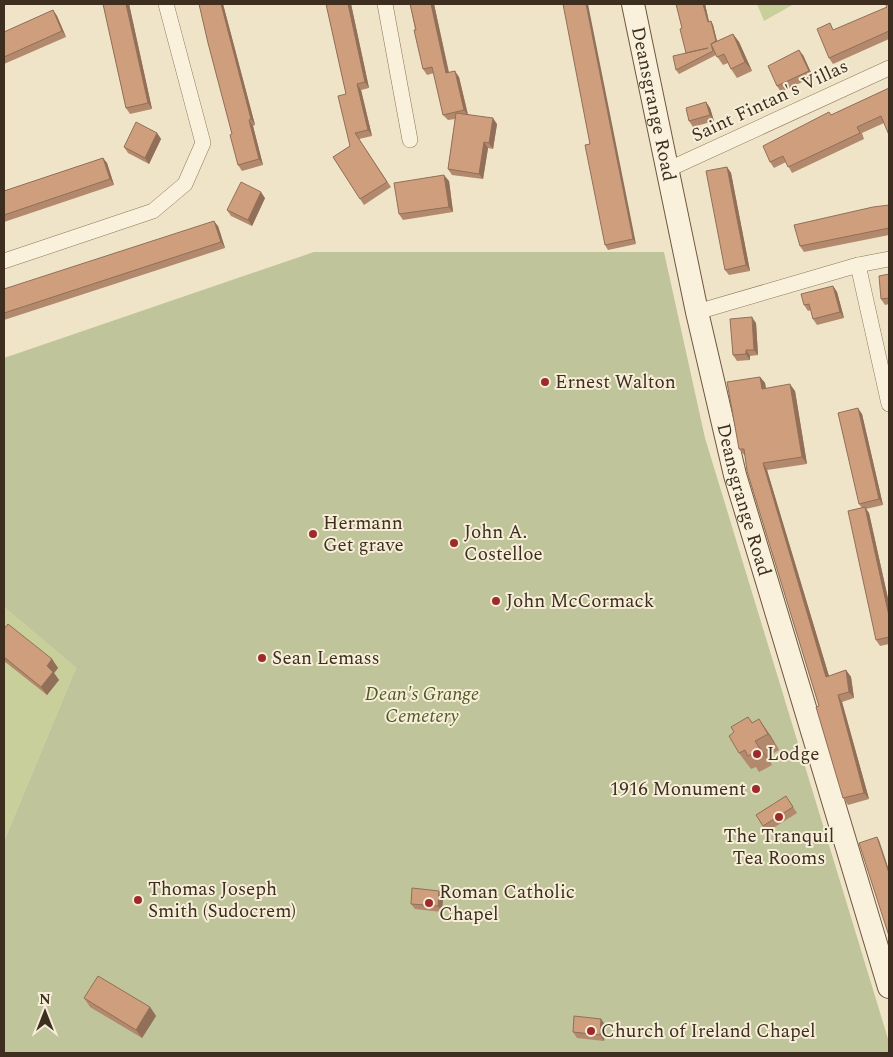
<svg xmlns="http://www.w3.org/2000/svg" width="893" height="1057" viewBox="0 0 893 1057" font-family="Spectral,serif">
<rect width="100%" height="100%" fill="#f0e4c8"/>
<g fill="#c9cf9b">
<polygon points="757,4 794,4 764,21"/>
<polygon points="4,607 76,668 4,841"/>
</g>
<polygon fill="#bfc49a" points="314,252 664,252 705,438 889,1042 889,1053 4,1053 4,841 76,668 4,607 4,358"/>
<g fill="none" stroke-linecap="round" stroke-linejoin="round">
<g stroke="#8d765c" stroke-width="16">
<g id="minor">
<polyline points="385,4 410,140"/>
<polyline points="667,170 889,68"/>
<polyline points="4,261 153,211 185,184 203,143 166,4"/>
<polyline points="858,265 889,404"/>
<polyline points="697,312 858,265 889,259"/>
</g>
</g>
<g stroke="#6f573f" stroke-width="24">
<g id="secondary">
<path id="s1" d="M 633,4 L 697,312 L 735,475 L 889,987"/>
</g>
</g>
<use href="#minor" stroke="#faf1dc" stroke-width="15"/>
<use href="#secondary" stroke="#faf1dc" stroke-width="22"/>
</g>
<g fill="#b2896c">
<polygon points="103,4 129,4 152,109 130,114 126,108"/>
<polygon points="199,4 224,4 223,4 255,125 253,126 263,165 242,171 238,165 232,134"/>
<polygon points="326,4 351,4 369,88 361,90 372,136 359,139 391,187 364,205 333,157 350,146 346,94"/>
<polygon points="410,4 434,4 449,72 459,77 468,114 497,124 493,149 488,148 483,179 452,175 448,169 455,119 448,120 443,115 434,73 427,75 423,69"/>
<polygon points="676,4 705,4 709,22 711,21 713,25 717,41 733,34 739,42 752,71 737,78 731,69 728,63 723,65 716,55 679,74 676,70 686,53 682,28"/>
<polygon points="889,4 889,39 833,64 829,58 834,30 887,7"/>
<polygon points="53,10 57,16 66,37 4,64 4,32"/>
<polygon points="803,55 813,77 781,92 777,86"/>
<polygon points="889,88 884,123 862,133 864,139 792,173 786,162 774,168 770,162 831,115"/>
<polygon points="706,102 710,108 714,121 693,127 689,121"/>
<polygon points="157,133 161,139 149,164 128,153 124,147"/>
<polygon points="590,144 636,244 608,250 605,245"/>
<polygon points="103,158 107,163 114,185 4,222 4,191"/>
<polygon points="727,167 731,173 750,271 729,275 725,270"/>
<polygon points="449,181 453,212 403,220 399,214"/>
<polygon points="265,198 252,226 231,216 227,210"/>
<polygon points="889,205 889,235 804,252 800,246"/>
<polygon points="218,226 225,248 4,320 4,289"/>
<polygon points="889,274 889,304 885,305 881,299"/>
<polygon points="833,286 837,292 844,318 817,325 813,319 811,310 808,311 804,305"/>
<polygon points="756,323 758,355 750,356 750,360 737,361 733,355"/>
<polygon points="760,377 765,383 766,388 795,391 807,464 767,470 829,676 846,670 851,677 854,698 842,702 869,799 848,805 843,798 819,706 745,456 739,449"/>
<polygon points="862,414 883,505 866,509 869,513 889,603 889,644 880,646 876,640 862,508 859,504"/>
<polygon points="4,629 52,659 58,668 54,673 59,680 47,695 4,661"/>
<polygon points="748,717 752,722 770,735 779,750 767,757 772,765 759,772 756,767 751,769 739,753 734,732"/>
<polygon points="786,796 797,813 767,832 756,815"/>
<polygon points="439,891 443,896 442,912 415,909 411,904"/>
<polygon points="84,998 150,1007 156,1016 142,1038 90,1007"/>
<polygon points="601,1019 605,1025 604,1041 577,1038 573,1032"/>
</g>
<g fill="#916f58">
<polygon points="126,4 129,4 152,109 148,103"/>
<polygon points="221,4 223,4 255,125 251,119"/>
<polygon points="348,4 351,4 369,88 365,82"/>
<polygon points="431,4 434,4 450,79 446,73"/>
<polygon points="586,4 588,4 636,244 633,239"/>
<polygon points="703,4 705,4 710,26 708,22"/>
<polygon points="53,10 57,16 66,37 62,31"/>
<polygon points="711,21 713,25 719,49 717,46"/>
<polygon points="733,34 739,42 752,71 745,62"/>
<polygon points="799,50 803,55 813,77 809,71"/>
<polygon points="455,71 459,77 468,116 464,110"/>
<polygon points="357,84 361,90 372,136 368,130"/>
<polygon points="706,102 710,108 714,121 710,115"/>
<polygon points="493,118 497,124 493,149 489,143"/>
<polygon points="249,120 253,126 263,165 259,159"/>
<polygon points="157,133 161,139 149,164 145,158"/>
<polygon points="484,142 488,148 483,179 479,174"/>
<polygon points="103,158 107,163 114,185 110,179"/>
<polygon points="727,167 731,173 750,271 746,265"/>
<polygon points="444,175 449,181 453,212 449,207"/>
<polygon points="261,192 265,198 252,226 248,220"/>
<polygon points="214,221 218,226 225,248 221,242"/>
<polygon points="833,286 837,292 844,318 840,312"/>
<polygon points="752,317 756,323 758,355 754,350"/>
<polygon points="746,350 750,356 750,360 746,354"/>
<polygon points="760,377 765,383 767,395 762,389"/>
<polygon points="790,384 795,391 807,464 802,457"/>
<polygon points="858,408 862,414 883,505 879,499"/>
<polygon points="763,463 767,470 831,683 826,677"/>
<polygon points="865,507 869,513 889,603 889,616"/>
<polygon points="52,659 58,668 54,673 59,680 47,695 41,687 47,666"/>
<polygon points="846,670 851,677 854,698 849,692"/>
<polygon points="838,695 842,702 869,799 864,793"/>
<polygon points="759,719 770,735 779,750 768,734"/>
<polygon points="755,741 767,757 772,765 760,749"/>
<polygon points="877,837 879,840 889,870 889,873"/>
<polygon points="439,891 443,896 442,912 438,906"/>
<polygon points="150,1007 156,1016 142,1038 136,1030"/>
<polygon points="601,1019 605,1025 604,1041 600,1035"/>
</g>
<g fill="#cf9f7d" stroke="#916f58">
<polygon points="103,4 126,4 148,103 126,108"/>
<polygon points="199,4 221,4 251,119 249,120 259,159 238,165 230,135 232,134 208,43"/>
<polygon points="326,4 348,4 365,82 357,84 368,130 355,133 387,182 360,199 333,157 350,146 338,96 346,94"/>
<polygon points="410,4 431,4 446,73 455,71 464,110 443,115 432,67 423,69 414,30 416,30"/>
<polygon points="563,4 586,4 633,239 605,245 585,145 590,144"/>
<polygon points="676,4 703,4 708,22 711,21 716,41 711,44 713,51 676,70 673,56 708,48 686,53 680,29 682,28"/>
<polygon points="889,4 889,31 829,58 817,29 830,23 833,30 887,7 886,5"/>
<polygon points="53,10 62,31 4,57 4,32"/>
<polygon points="733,34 745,62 731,69 724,54 717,57 711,44"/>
<polygon points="799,50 809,71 777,86 768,66"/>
<polygon points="889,88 889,135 881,116 857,127 860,133 788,167 783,156 770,162 763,146 829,112 831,115"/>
<polygon points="706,102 710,115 689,121 686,108"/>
<polygon points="456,113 493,118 489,143 484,142 479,174 448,169"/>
<polygon points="136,122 157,133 145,158 124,147"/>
<polygon points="103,158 110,179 4,215 4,191"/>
<polygon points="727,167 746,265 725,270 706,171"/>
<polygon points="444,175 449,207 399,214 394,183"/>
<polygon points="241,182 261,192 248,220 227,210"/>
<polygon points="889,205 889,228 800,246 794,225 873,207"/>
<polygon points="214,221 221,242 4,313 4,289"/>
<polygon points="889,274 889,298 881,299 879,276"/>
<polygon points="833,286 840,312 813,319 809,304 804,305 801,294"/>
<polygon points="752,317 754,350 746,350 746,354 733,355 730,319"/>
<polygon points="760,377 762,389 790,384 802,457 763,463 826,677 846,670 849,692 838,695 864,793 843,798 816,707 819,706 747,471 744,449 739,449 727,382"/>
<polygon points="858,408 879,499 859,504 838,413"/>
<polygon points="865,507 889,616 889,637 876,640 848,511"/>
<polygon points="8,624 52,659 47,666 53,672 41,687 4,657 4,629"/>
<polygon points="748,717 752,723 759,719 768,734 755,741 760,749 748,756 745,750 739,753 729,736 734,732 731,727"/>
<polygon points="786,796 793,807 763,826 756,815"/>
<polygon points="877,837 889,873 889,936 859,843"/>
<polygon points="412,888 439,891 438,906 411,904"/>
<polygon points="98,976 150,1007 136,1030 84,998"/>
<polygon points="574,1016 601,1019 600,1035 573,1032"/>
</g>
<g fill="#9e2a2b" stroke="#f7eed8" stroke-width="2">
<circle cx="545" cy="382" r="5"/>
<circle cx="313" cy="534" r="5"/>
<circle cx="454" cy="543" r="5"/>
<circle cx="496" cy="601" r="5"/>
<circle cx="262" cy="658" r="5"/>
<circle cx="757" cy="754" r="5"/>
<circle cx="756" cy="789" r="5"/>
<circle cx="779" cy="817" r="5"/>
<circle cx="138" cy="900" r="5"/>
<circle cx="429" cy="903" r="5"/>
<circle cx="591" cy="1031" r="5"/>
</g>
<g text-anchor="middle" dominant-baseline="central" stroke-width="4" stroke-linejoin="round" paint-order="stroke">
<g font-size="19" fill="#3d2e20" stroke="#f7eed8">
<text transform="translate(770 101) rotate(-25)">Saint Fintan's Villas</text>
<text stroke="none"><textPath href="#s1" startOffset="102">Deansgrange Road</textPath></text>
<text stroke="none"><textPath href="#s1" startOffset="508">Deansgrange Road</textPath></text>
</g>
<g font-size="19" fill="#3d2e20" stroke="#f7eed8" text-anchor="start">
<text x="555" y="382">Ernest Walton</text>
<text x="323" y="523">Hermann<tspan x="323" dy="22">Get grave</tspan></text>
<text x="464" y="532">John A.<tspan x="464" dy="22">Costelloe</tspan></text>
<text x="506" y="601">John McCormack</text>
<text x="272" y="658">Sean Lemass</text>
<text x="767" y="754">Lodge</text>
<text x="746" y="789" text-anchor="end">1916 Monument</text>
<text x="779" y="836" text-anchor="middle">The Tranquil<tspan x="779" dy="22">Tea Rooms</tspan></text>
<text x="148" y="889">Thomas Joseph<tspan x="148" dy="22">Smith (Sudocrem)</tspan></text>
<text x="439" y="892">Roman Catholic<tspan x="439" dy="22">Chapel</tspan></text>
<text x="601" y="1031">Church of Ireland Chapel</text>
</g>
<g font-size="19" font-style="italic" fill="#4d5a26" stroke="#f7eed8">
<text x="422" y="694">Dean's Grange<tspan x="422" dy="22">Cemetery</tspan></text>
</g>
</g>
<rect width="893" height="1057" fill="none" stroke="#3d2e20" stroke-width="10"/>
<g transform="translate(45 1012)" stroke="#f7eed8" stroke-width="4" paint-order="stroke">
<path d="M0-4L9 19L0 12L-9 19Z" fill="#3d2e20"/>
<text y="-8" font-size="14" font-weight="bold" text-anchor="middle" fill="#3d2e20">N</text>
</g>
</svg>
